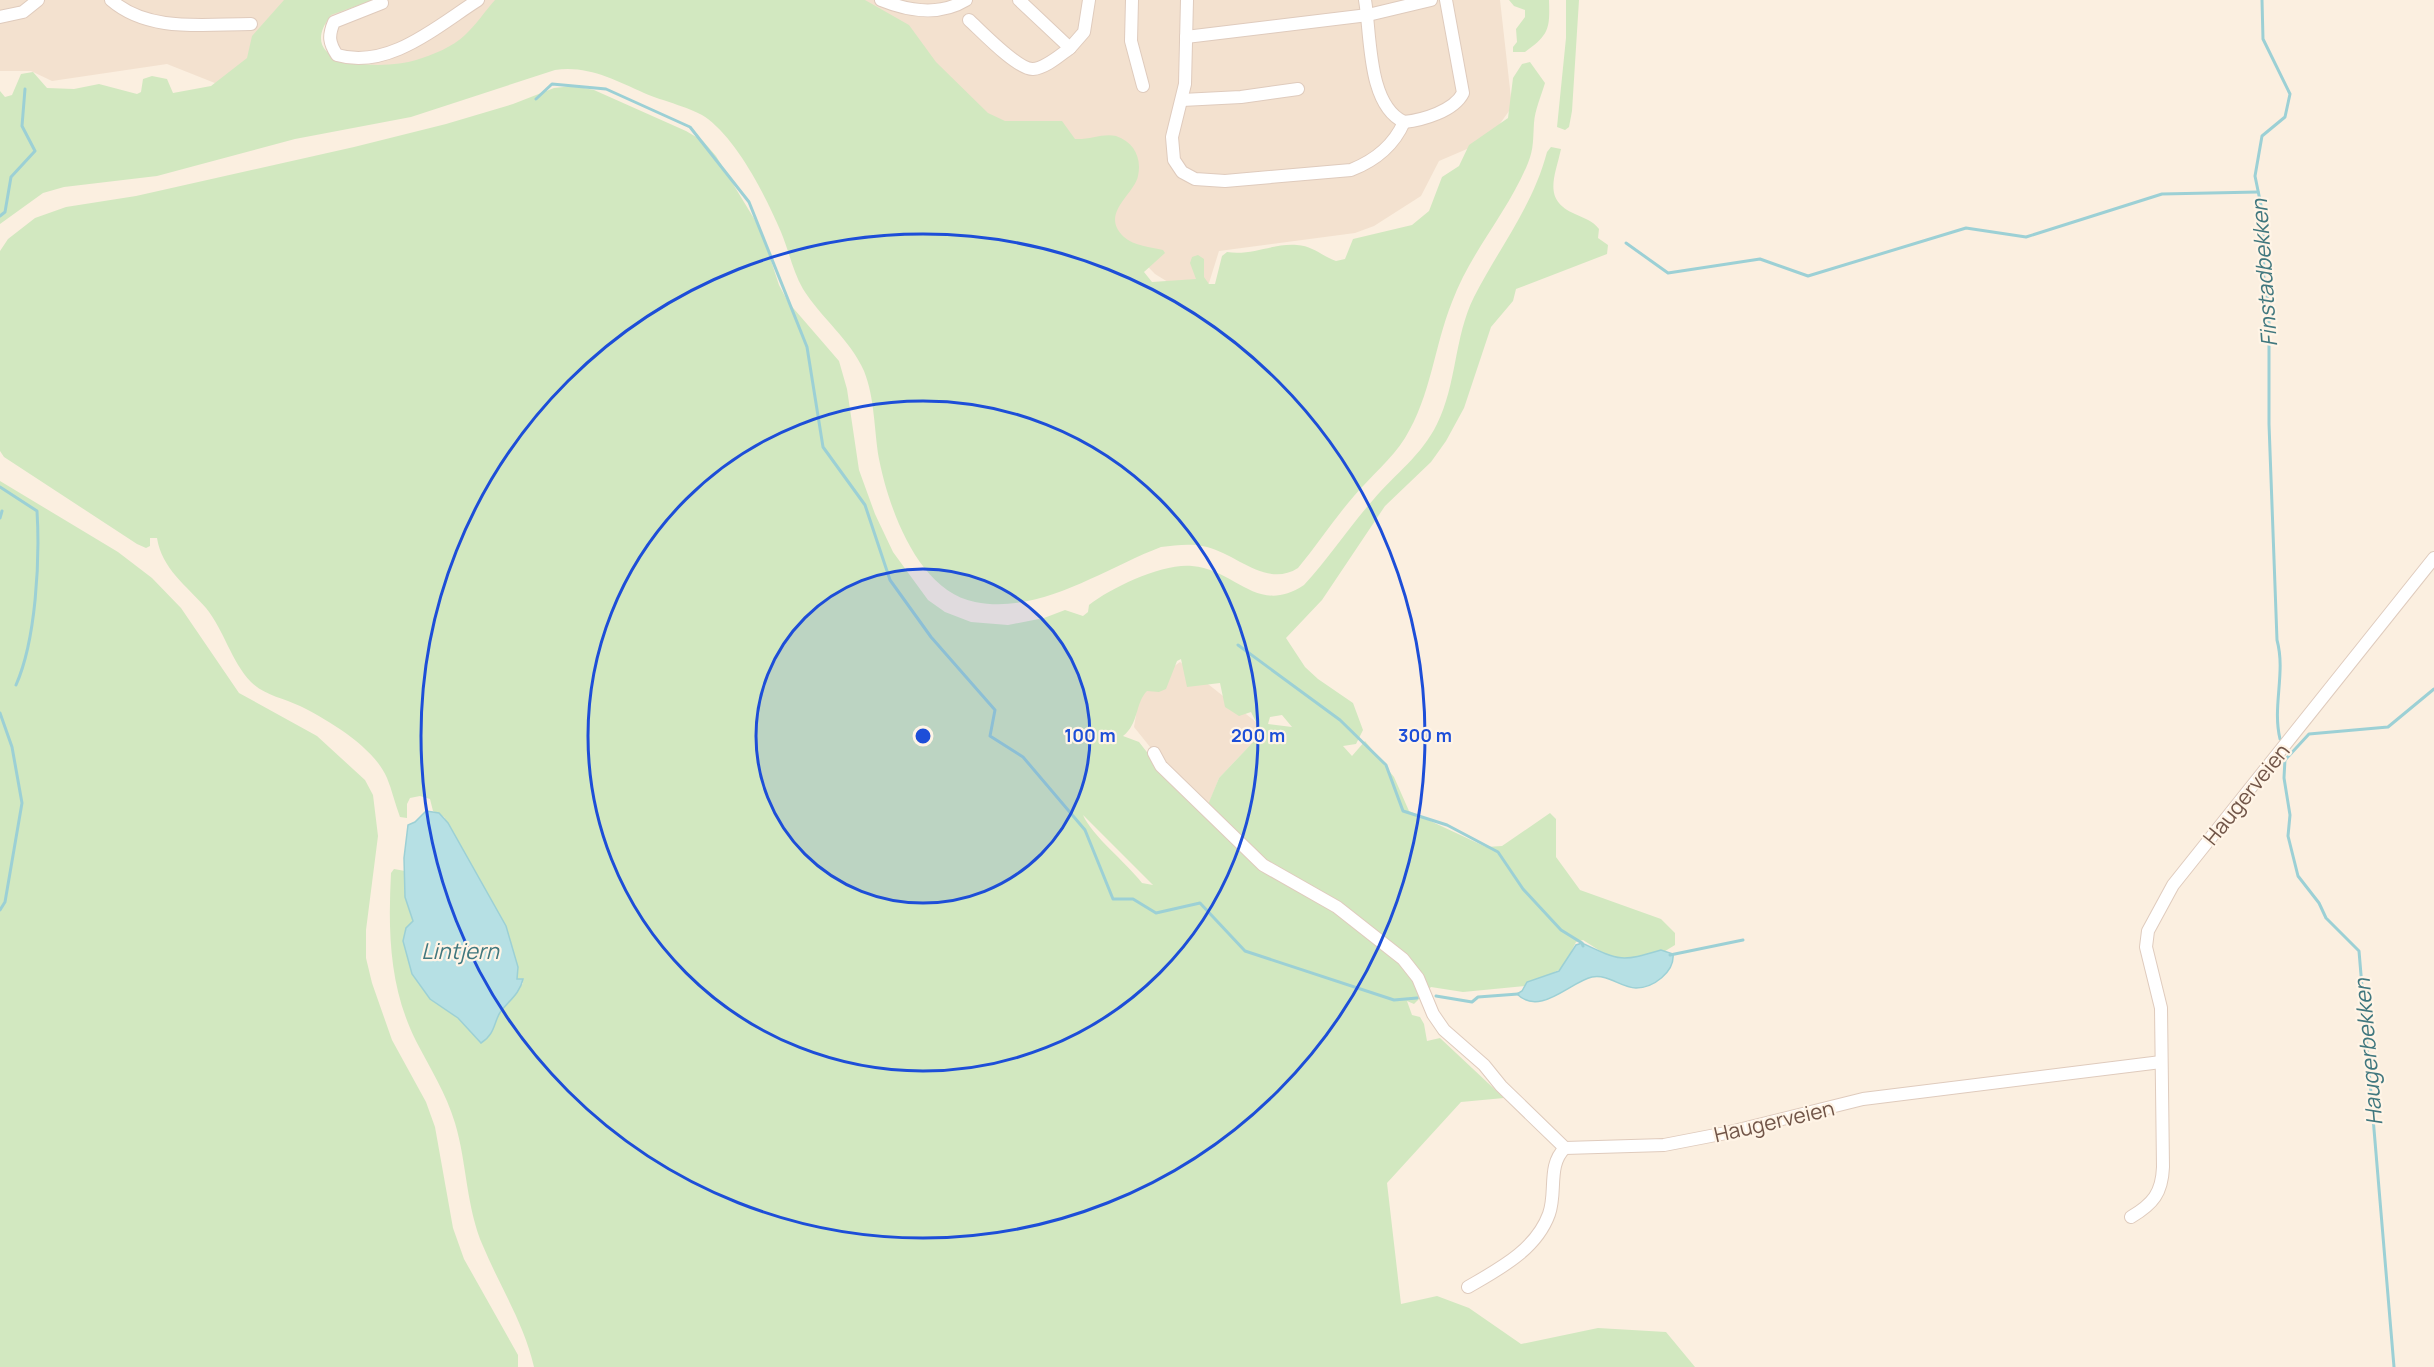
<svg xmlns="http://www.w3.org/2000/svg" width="2434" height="1367" viewBox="0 0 2434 1367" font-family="Manrope,sans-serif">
<rect width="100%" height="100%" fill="#fbefe0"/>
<g fill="#f3e1cf">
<polygon points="0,0 295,0 245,95 167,64 52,81 31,71 0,71"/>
<polygon points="320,0 527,0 460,72 336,78"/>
<polygon points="835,0 1500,0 1512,107 1488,140 1439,161 1421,196 1374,226 1355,233 1219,251 1209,283 1176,287 1155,274 1118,236"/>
<polygon points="1180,662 1256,722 1256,739 1219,778 1207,808 1163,763 1134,727 1140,691"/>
</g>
<g fill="#d2e8c0" fill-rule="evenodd">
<path d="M 284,0 L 373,0 L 331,15 C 290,69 386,70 416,60 C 432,55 453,47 465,35 C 476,25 485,11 495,0 L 865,0 L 909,25 L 936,62 L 988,113 L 1005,121 L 1062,121 L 1075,139 C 1089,140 1103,133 1116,136 C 1134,142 1142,158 1138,176 C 1134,195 1099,214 1124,237 C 1134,246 1151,247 1163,250 L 1165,253 L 1144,272 L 1152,282 L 1196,279 L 1190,263 L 1192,257 L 1198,255 L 1204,259 L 1204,277 L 1209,284 L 1215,284 L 1222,256 L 1227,252 C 1252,256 1273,243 1297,245 C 1313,246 1322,256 1336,261 L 1345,259 L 1353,239 L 1412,225 L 1429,211 L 1442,177 L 1459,166 L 1469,145 L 1508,118 L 1513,78 L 1522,64 L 1530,62 L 1545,83 C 1541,96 1535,110 1534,123 C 1533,137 1534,149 1528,163 C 1508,212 1471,251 1452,302 C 1434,347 1431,396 1405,438 C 1392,459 1370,477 1354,496 C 1334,519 1318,544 1298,568 C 1267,588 1238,555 1207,547 C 1192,543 1177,545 1161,547 C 1103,569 1040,615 975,602 C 918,591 889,509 879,459 C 874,431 875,398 864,371 C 850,339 821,318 803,289 C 793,272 789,251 781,232 C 766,197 739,143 708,119 C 694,108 662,101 644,93 C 615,80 587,65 555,70 L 411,117 L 295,139 L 157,176 L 64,187 L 43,193 L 0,224 L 0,91 L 5,97 L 12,95 L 21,74 L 33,72 L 47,88 L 74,89 L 99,84 L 137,94 L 141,92 L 143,79 L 152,76 L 167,79 L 173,93 L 211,86 L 247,58 L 252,36 Z"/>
<path d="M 1509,0 L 1549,0 C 1550,29 1549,35 1525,52 L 1513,52 L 1513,47 L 1517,42 L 1516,29 L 1525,17 L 1525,10 L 1514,6 Z"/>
<polygon points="1566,0 1579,0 1572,111 1569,127 1565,130 1557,127 1566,38"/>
<path d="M 573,86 L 594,90 L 686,131 L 703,141 L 716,156 L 761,230 L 779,285 L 788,302 L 839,361 L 847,389 L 859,470 L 875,514 L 893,552 L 928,600 L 945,612 L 971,622 L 1008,625 L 1044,618 L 1065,610 L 1083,616 L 1088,612 L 1089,605 C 1112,587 1163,563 1192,566 C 1237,570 1257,616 1304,585 C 1329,558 1349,527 1373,500 C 1395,474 1422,455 1437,424 C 1457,384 1454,337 1474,297 C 1499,248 1533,206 1547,152 L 1551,147 L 1561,149 C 1555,177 1542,200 1575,214 C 1584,218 1593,221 1599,229 L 1598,238 L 1608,245 L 1607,254 L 1516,289 L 1513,301 L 1491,327 L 1464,408 L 1446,441 L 1431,462 L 1385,506 L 1322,600 L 1286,638 L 1305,667 L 1318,679 L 1353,703 L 1363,730 L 1356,744 L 1343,746 L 1352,756 L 1365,741 L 1394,777 L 1409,811 L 1486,847 L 1502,846 L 1550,813 L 1556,819 L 1556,857 L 1580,890 L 1661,919 L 1675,933 L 1675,945 L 1657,956 L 1619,963 L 1583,940 L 1576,942 L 1563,968 L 1525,986 L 1463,992 L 1431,987 L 1414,1004 L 1407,1001 L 1412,1015 L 1420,1017 L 1424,1024 L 1427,1041 L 1440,1038 L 1504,1098 L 1461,1102 L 1387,1183 L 1401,1304 L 1437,1296 L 1469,1308 L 1521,1344 L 1598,1328 L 1666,1332 L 1695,1367 L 534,1367 C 524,1323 500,1287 483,1246 C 466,1207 467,1163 455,1123 C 446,1093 430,1068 416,1041 C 389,987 388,931 391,873 L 394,869 L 405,871 L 405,897 L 413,921 L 405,932 L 403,941 L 412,974 L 430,999 L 458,1018 L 481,1043 C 494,1035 493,1020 502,1010 C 511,1001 516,993 523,983 L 517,979 L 506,926 L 444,817 L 433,811 L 430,799 L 420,796 L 410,798 L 407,804 L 407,818 L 400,817 C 395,804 392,790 387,778 C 374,747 328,720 300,706 C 283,698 264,695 251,682 C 231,661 224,630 206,608 C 186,585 162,569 157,538 L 150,538 L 150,546 L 146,548 L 137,544 L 4,457 L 0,451 L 0,251 L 8,239 L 35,218 L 66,207 L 136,196 L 354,147 L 446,124 L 513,104 L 554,88 ZM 1181,659 L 1187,687 L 1220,683 L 1225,707 L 1239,716 L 1251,712 L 1256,722 L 1256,739 L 1219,778 L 1207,807 L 1161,770 L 1139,742 L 1123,736 C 1139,724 1135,703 1147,691 L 1159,692 L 1166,689 L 1177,661 ZM 1282,715 L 1292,727 L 1268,724 L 1270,717 ZM 1083,815 L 1153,885 L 1142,883 C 1125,861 1093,837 1083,815 Z"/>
<polygon points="0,481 118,552 152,578 181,608 239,693 317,736 365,780 373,795 378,836 366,930 366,958 372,983 392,1040 426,1102 435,1127 453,1228 464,1259 518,1355 518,1367 0,1367"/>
</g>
<g fill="#b6e0e4" stroke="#9cd0d5" stroke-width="1.5">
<path d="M 426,811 L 439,813 L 448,823 L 506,926 L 518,967 L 517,979 L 523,979 C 520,993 510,1000 501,1011 C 494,1020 496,1034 481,1043 L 458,1018 L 430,999 L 412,974 L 403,941 L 406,928 L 413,921 L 405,897 L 404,858 L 408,825 L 415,822 Z"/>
<path d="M 1582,943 C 1620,961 1621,962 1661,950 L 1673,954 C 1675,972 1653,988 1636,988 C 1621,988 1609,974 1592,977 C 1570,982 1540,1017 1517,994 L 1522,991 L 1527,982 L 1559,971 L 1576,945 Z"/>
</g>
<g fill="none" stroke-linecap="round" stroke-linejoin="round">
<g stroke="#9cd0d5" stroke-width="3">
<path d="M 2262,0 L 2263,39 L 2290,94 L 2285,117 L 2262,136 L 2255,176 L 2263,215 L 2264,284 L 2269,305 L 2269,424 L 2277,640 C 2286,673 2272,706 2280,739"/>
<polyline points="536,99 552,84 606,89 690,127 749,202 807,347 823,447 865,505 890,580 931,637 995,710 990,736 1023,757 1085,830 1113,899 1133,899 1156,913 1200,903 1245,951 1394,1000 1417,998"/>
<polyline points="0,216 5,212 11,177 35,151 22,126 25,89"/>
<polyline points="1626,243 1668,273 1760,259 1808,276 1966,228 2026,237 2162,194 2258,192"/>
<path d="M 0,487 L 37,511 C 40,560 36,640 16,685"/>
<polyline points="0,518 2,511"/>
<polyline points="1238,645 1340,720 1386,765 1403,811 1447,825 1498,852 1523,889 1561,930 1582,943 1583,946"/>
<polyline points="0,713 12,747 22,803 5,902 0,910"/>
<polyline points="2285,759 2284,778 2290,815 2288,836 2298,876 2319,903 2326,918 2359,951 2394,1367"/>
<polyline points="2285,760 2309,734 2388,727 2434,689"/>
<polyline points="1670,955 1743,940"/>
<polyline points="1436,996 1472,1002 1478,997 1518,994"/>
</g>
<g stroke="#dfcbbd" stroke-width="14">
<g id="minor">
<path d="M 111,0 C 149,33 204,24 251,24"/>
<path d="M 881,0 C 908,11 940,16 966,0"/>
<polyline points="1019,0 1070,48 1084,32 1089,0"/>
<polyline points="1132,0 1131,41 1143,86"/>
<path d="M 1187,0 L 1185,84 L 1172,137 L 1174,160 L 1182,172 L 1195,179 L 1225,181 L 1351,170 C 1374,161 1394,145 1404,122"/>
<path d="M 1365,0 C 1371,34 1367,105 1404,122"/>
<path d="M 382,3 L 334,22 C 328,36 329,43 337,55 C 389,70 437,26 478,0"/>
<polyline points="0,17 23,12 38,0"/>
<path d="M 969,20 C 981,31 1018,70 1033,69 C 1046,68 1060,55 1070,48"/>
<polyline points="1186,37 1368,15 1431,0"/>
<polyline points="1182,100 1241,97 1298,89"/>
<path d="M 1404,122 C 1423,120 1454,111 1463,93 L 1446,0"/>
<polyline points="1154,753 1161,766 1263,865 1337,907 1403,959 1418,978 1433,1014 1444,1030 1484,1065 1501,1086 1565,1148"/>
<path d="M 2131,1217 C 2153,1204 2162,1193 2163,1167 L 2161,1008 L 2146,947 L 2148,931 L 2173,885 L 2434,558"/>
<path d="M 1468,1287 C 1499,1269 1536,1250 1549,1214 C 1557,1192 1547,1165 1565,1148 L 1664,1145 L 1726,1133 L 1863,1099 L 2161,1062"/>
</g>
</g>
<use href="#minor" stroke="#fff" stroke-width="12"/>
</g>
<circle cx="923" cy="736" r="167" fill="#1d4ed8" fill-opacity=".12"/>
<g fill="none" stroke="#1d4ed8" stroke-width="3">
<circle cx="923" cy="736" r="167"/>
<circle cx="923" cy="736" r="335"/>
<circle cx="923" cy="736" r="502"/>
</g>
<g text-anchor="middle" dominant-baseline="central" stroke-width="4.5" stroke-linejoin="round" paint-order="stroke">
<g font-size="21" fill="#715548" stroke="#fff4e6">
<text transform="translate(2246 794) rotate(-51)">Haugerveien</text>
<text transform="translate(1774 1121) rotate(-13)">Haugerveien</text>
</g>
<g font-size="22" font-style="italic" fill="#40777e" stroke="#fff4e6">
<text transform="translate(2264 273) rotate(-94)">Finstadbekken</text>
<text x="460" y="951">Lintjern</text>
<text transform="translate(2368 1052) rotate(-95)">Haugerbekken</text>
</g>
</g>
<circle cx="923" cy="736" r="9" fill="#1d4ed8" stroke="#fff4e6" stroke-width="3"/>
<g font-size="18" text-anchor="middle" font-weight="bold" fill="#1d4ed8" stroke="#fff4e6" stroke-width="4.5" stroke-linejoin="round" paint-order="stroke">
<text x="1090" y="742">100 m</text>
<text x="1258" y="742">200 m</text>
<text x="1425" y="742">300 m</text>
</g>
</svg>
